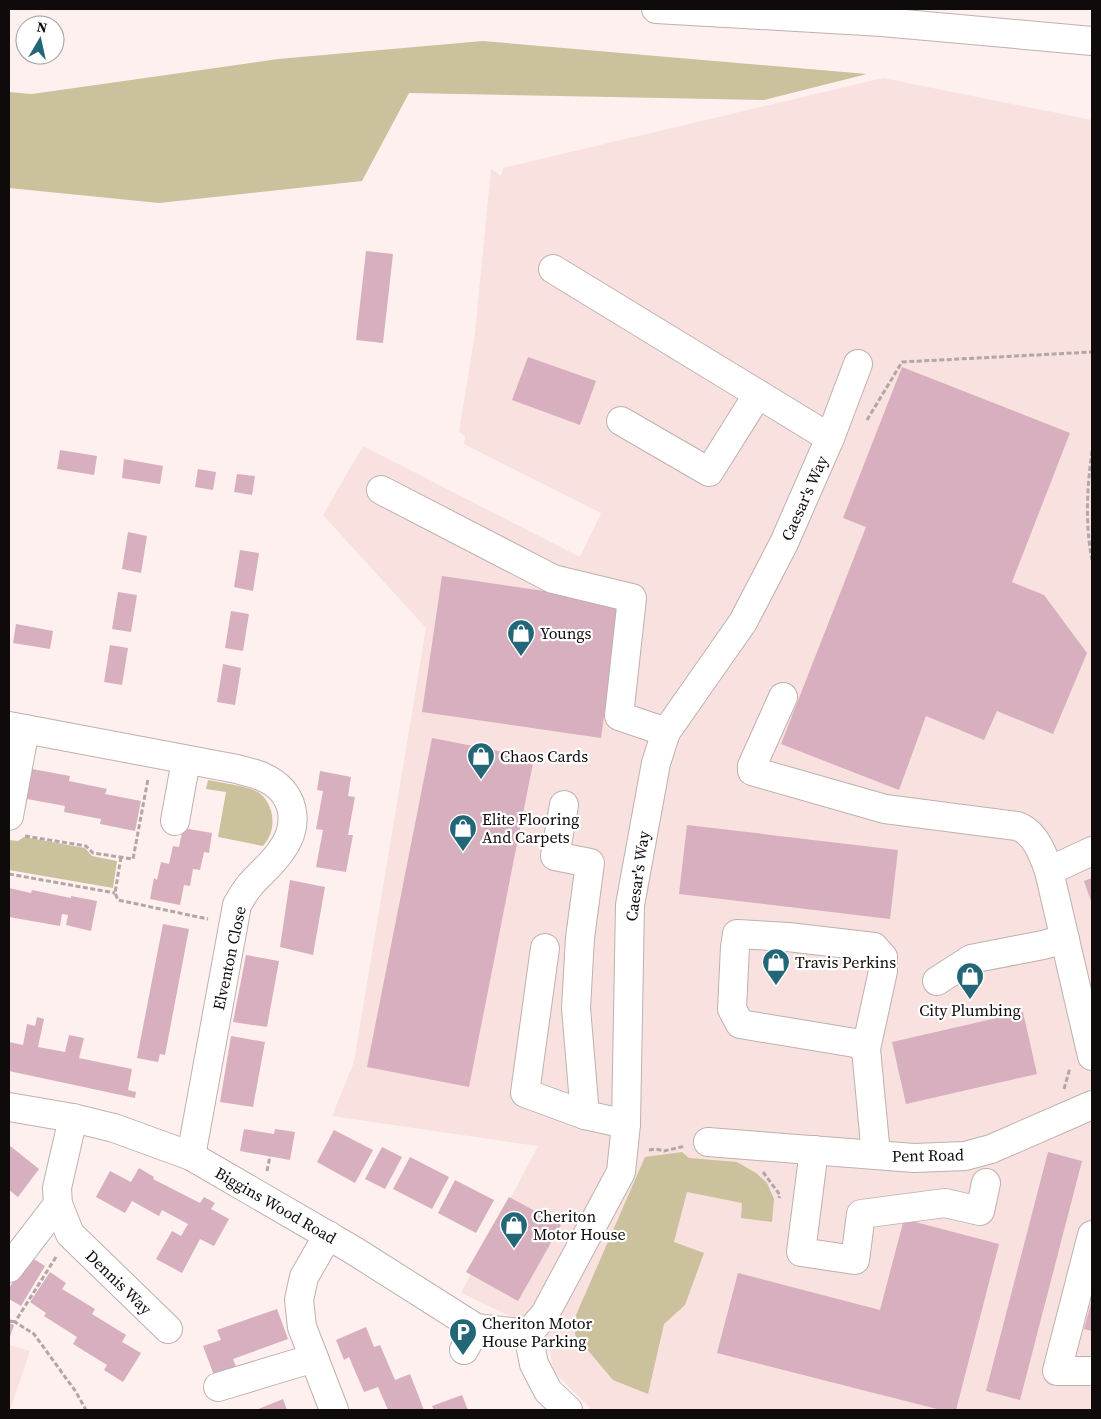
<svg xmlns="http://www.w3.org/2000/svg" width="1101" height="1419" viewBox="0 0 1101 1419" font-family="'Source Serif 4',serif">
<rect width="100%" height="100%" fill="#fef0ee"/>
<g fill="#f8e1de">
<polygon points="883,78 1092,120 1092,1410 592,1410 554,1372 546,1333 461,1293 538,1146 332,1116 354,1062 426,628 323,515 363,446 580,557 601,513 464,444 465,436 459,432 475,333 491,169 501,176 503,168"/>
<polygon points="9,1345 30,1351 10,1410 9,1410"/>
</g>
<g fill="#cbc19d">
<polygon points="483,41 867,74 764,100 409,93 362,181 159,203 9,188 9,92 32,94 278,59"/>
<path d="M 208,780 C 223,783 240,785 254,790 C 271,797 277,821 269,837 C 268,840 265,843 263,846 L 218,837 L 226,792 L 206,789 Z"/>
<polygon points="24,837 85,848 92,856 117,861 113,888 9,870 9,840 18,841"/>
<polygon points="682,1152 689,1158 737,1162 756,1173 767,1183 774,1199 772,1222 741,1218 742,1203 687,1192 674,1242 704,1253 685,1305 664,1324 648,1394 613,1380 575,1335 576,1315 645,1157"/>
</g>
<g fill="#d7afbe">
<polygon points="366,251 393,254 383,343 356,340"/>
<polygon points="528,357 596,381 580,425 512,400"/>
<polygon points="902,367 1070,433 1012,582 1044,595 1087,653 1053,734 997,711 984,740 926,716 899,790 781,744 866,527 843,518"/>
<polygon points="60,450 97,456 94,475 57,469"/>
<polygon points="124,459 163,466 160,484 122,478"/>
<polygon points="198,469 216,472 213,490 195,487"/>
<polygon points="237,474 255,476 252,495 234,492"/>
<polygon points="128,532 147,536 141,573 122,569"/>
<polygon points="240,550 259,553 253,591 234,587"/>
<polygon points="442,576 620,602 601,738 422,712"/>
<polygon points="118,592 137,595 131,632 112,629"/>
<polygon points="231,611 249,614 243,651 225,648"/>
<polygon points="16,624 53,631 50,649 13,643"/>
<polygon points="110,645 128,648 122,685 104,682"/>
<polygon points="223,664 241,668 235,705 217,702"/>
<polygon points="432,738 534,758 469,1087 367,1067"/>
<polygon points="32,769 70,776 69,781 107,789 105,794 141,801 135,831 100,824 101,819 64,812 65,806 27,799"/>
<polygon points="320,771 351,777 348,796 355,797 348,835 353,835 346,872 316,867 323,830 316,829 323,791 317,790"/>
<polygon points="687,825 898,850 890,919 679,894"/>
<polygon points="183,828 212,833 209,853 204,852 200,870 193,869 190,886 184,885 180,905 150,899 154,878 157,880 161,862 169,864 173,846 179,847"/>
<polygon points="1092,878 1092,904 1084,881"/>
<polygon points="290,880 325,887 313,955 280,947"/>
<polygon points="9,888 31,893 32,890 71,898 71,896 97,901 91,931 66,925 68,915 62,914 60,926 9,917"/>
<polygon points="163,924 189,929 165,1055 160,1054 158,1062 137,1058"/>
<polygon points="246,955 279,961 267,1027 233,1022"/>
<polygon points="1023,1012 1037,1074 906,1104 892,1042"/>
<polygon points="37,1017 44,1019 38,1047 65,1052 69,1035 84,1038 79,1058 132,1069 128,1090 136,1092 135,1098 9,1071 9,1042 23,1045 27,1024 35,1026"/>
<polygon points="231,1036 265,1042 253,1107 220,1102"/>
<polygon points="244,1129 274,1134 275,1129 295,1132 290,1160 240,1151"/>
<polygon points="334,1130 373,1150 355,1183 317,1162"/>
<polygon points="9,1145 39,1169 18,1197 9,1190"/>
<polygon points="382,1147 402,1157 385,1189 365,1179"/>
<polygon points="1048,1152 1082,1161 1020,1400 986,1391"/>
<polygon points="410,1157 449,1177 432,1209 393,1189"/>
<polygon points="139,1168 154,1177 153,1179 200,1203 204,1197 215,1203 211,1209 229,1219 214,1246 200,1239 182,1273 156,1259 172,1231 181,1236 188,1224 162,1210 159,1216 132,1201 125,1213 96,1197 110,1171 131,1182"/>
<polygon points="455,1180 494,1200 476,1233 438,1213"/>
<polygon points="509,1197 561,1225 518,1301 466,1272"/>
<polygon points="904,1219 999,1244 956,1410 941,1410 717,1353 738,1273 880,1310"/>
<polygon points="29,1256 45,1266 21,1306 9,1299 9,1288"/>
<polygon points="50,1272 66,1283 62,1289 95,1309 92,1314 126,1335 122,1342 141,1353 123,1382 104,1370 107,1365 73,1344 77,1337 44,1316 46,1313 30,1302"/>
<polygon points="1092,1299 1092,1331 1084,1329"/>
<polygon points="277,1309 288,1339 233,1359 237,1369 215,1378 203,1346 221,1340 217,1330"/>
<polygon points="9,1323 14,1325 9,1340"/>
<polygon points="366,1327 374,1347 380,1345 395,1380 410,1374 424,1410 388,1410 378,1387 364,1392 349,1357 344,1360 336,1340"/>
<polygon points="462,1395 468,1410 434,1410 432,1406"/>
<polygon points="283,1399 287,1410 256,1410"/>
</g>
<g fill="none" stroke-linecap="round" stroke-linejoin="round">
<g stroke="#beb1af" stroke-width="30">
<g id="minor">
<polyline points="553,269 830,438"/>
<polyline points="621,421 709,472 758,394"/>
<polyline points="381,490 553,579 632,598 619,716 666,732"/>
<path d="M 783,697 L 752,766 L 752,771 L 885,809 L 1017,826 C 1035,832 1043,854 1049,871 L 1092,1056"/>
<path d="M 9,726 L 237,769 C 246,772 255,773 263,777 C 295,791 301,824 281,851 C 273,863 260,874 250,885 C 245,891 241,898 237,905 L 191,1156"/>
<polyline points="564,805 555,856 590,863 580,938 576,1008 585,1115"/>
<polyline points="9,816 25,729"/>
<polyline points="175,821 186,760"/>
<polyline points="1049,871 1092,851"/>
<polyline points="545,948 525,1093 585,1115 626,1124"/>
<polyline points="937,981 971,959 1043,945 1065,939"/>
<polyline points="866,1049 855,1043 740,1024 732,1009 735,947 737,934 788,937 874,947 883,957 883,971 866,1049 876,1155"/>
<polyline points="9,1107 73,1118 114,1128 191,1156 353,1250 476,1328 528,1334"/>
<polyline points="73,1118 57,1188 58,1204 70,1234 168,1329"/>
<polyline points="708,1142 914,1158 965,1156 991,1149 1092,1105"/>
<polyline points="814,1150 801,1252 855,1260 861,1214 945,1203 980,1211 986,1183"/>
<polyline points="328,1235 304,1277 299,1300 302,1327 334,1410"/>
<polyline points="1092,1235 1057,1371 1092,1371"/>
<polyline points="9,1268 58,1204"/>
<polyline points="528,1334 545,1314 621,1172 626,1124 630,905 656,763 666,732 743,622 784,543 830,438 858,364"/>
<polyline points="528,1334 534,1364 548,1391 568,1410"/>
<polyline points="464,1350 476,1328"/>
<polyline points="218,1387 314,1358"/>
</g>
</g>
<g stroke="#beb1af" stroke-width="30">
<polyline id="highway" points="656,9 882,22 1092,41"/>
</g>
<g stroke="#b2a7a5" stroke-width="3" stroke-dasharray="5 2.5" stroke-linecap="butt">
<polyline points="867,420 902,362 1092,352"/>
<path d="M 1092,451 C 1087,487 1085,524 1092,560"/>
<polyline points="25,836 86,846 93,853 133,859 148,779"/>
<polyline points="121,857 115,893 118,900 208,919"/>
<polyline points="9,874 115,893"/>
<polyline points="1064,1089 1070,1068"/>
<polyline points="649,1150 656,1149 664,1151 685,1146"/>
<polyline points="267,1171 270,1156"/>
<polyline points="763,1172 780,1195 779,1198"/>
<polyline points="56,1257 15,1322 34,1334 76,1392 86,1410"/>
<polyline points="9,1321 15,1322"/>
</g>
<use href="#minor" stroke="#fff" stroke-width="28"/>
<use href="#highway" stroke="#fff" stroke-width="28"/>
</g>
<defs>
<g id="shop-pin" transform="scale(1.4375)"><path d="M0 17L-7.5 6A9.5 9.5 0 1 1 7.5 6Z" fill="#226678" stroke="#fff"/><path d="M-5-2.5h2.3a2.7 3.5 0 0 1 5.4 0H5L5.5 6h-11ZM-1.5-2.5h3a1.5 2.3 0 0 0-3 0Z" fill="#fff"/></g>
<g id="parking-pin" transform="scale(1.4375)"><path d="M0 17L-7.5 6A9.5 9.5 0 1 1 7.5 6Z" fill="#226678" stroke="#fff"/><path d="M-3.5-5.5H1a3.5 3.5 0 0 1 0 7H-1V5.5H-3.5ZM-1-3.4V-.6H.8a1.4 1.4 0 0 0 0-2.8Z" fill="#fff"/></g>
</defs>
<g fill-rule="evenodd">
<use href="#shop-pin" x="521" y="633"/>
<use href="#shop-pin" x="481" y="756"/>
<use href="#shop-pin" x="463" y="828"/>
<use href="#shop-pin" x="776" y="962"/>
<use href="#shop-pin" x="970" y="976"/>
<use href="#shop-pin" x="514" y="1225"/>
<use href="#parking-pin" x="463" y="1332"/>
</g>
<g text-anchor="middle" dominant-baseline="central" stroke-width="4.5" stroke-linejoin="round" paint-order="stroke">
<g font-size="16" fill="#0f0b0a" stroke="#fff">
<text transform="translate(804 498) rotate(-66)">Caesar's Way</text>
<text transform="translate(637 876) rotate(-82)">Caesar's Way</text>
<text transform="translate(229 958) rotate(-78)">Elventon Close</text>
<text transform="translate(928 1155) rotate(-1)">Pent Road</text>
<text transform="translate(276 1205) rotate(30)">Biggins Wood Road</text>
<text transform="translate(119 1282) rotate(44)">Dennis Way</text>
</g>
<g font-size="16" fill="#0f0b0a" stroke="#fff" text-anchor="start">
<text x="540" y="633">Youngs</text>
<text x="500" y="756">Chaos Cards</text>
<text x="482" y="819">Elite Flooring<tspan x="482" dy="18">And Carpets</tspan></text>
<text x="795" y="962">Travis Perkins</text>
<text x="970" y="1010" text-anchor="middle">City Plumbing</text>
<text x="533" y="1216">Cheriton<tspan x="533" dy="18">Motor House</tspan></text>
<text x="482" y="1323">Cheriton Motor<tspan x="482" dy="18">House Parking</tspan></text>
</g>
</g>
<rect width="1101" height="1419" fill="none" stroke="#0f0b0a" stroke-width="20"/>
<g transform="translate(40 40) rotate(9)"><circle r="24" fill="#ffffff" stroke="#9f9d9d"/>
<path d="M0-4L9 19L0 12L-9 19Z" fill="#226678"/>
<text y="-8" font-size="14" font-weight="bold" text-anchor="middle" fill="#0f0b0a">N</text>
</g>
</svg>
